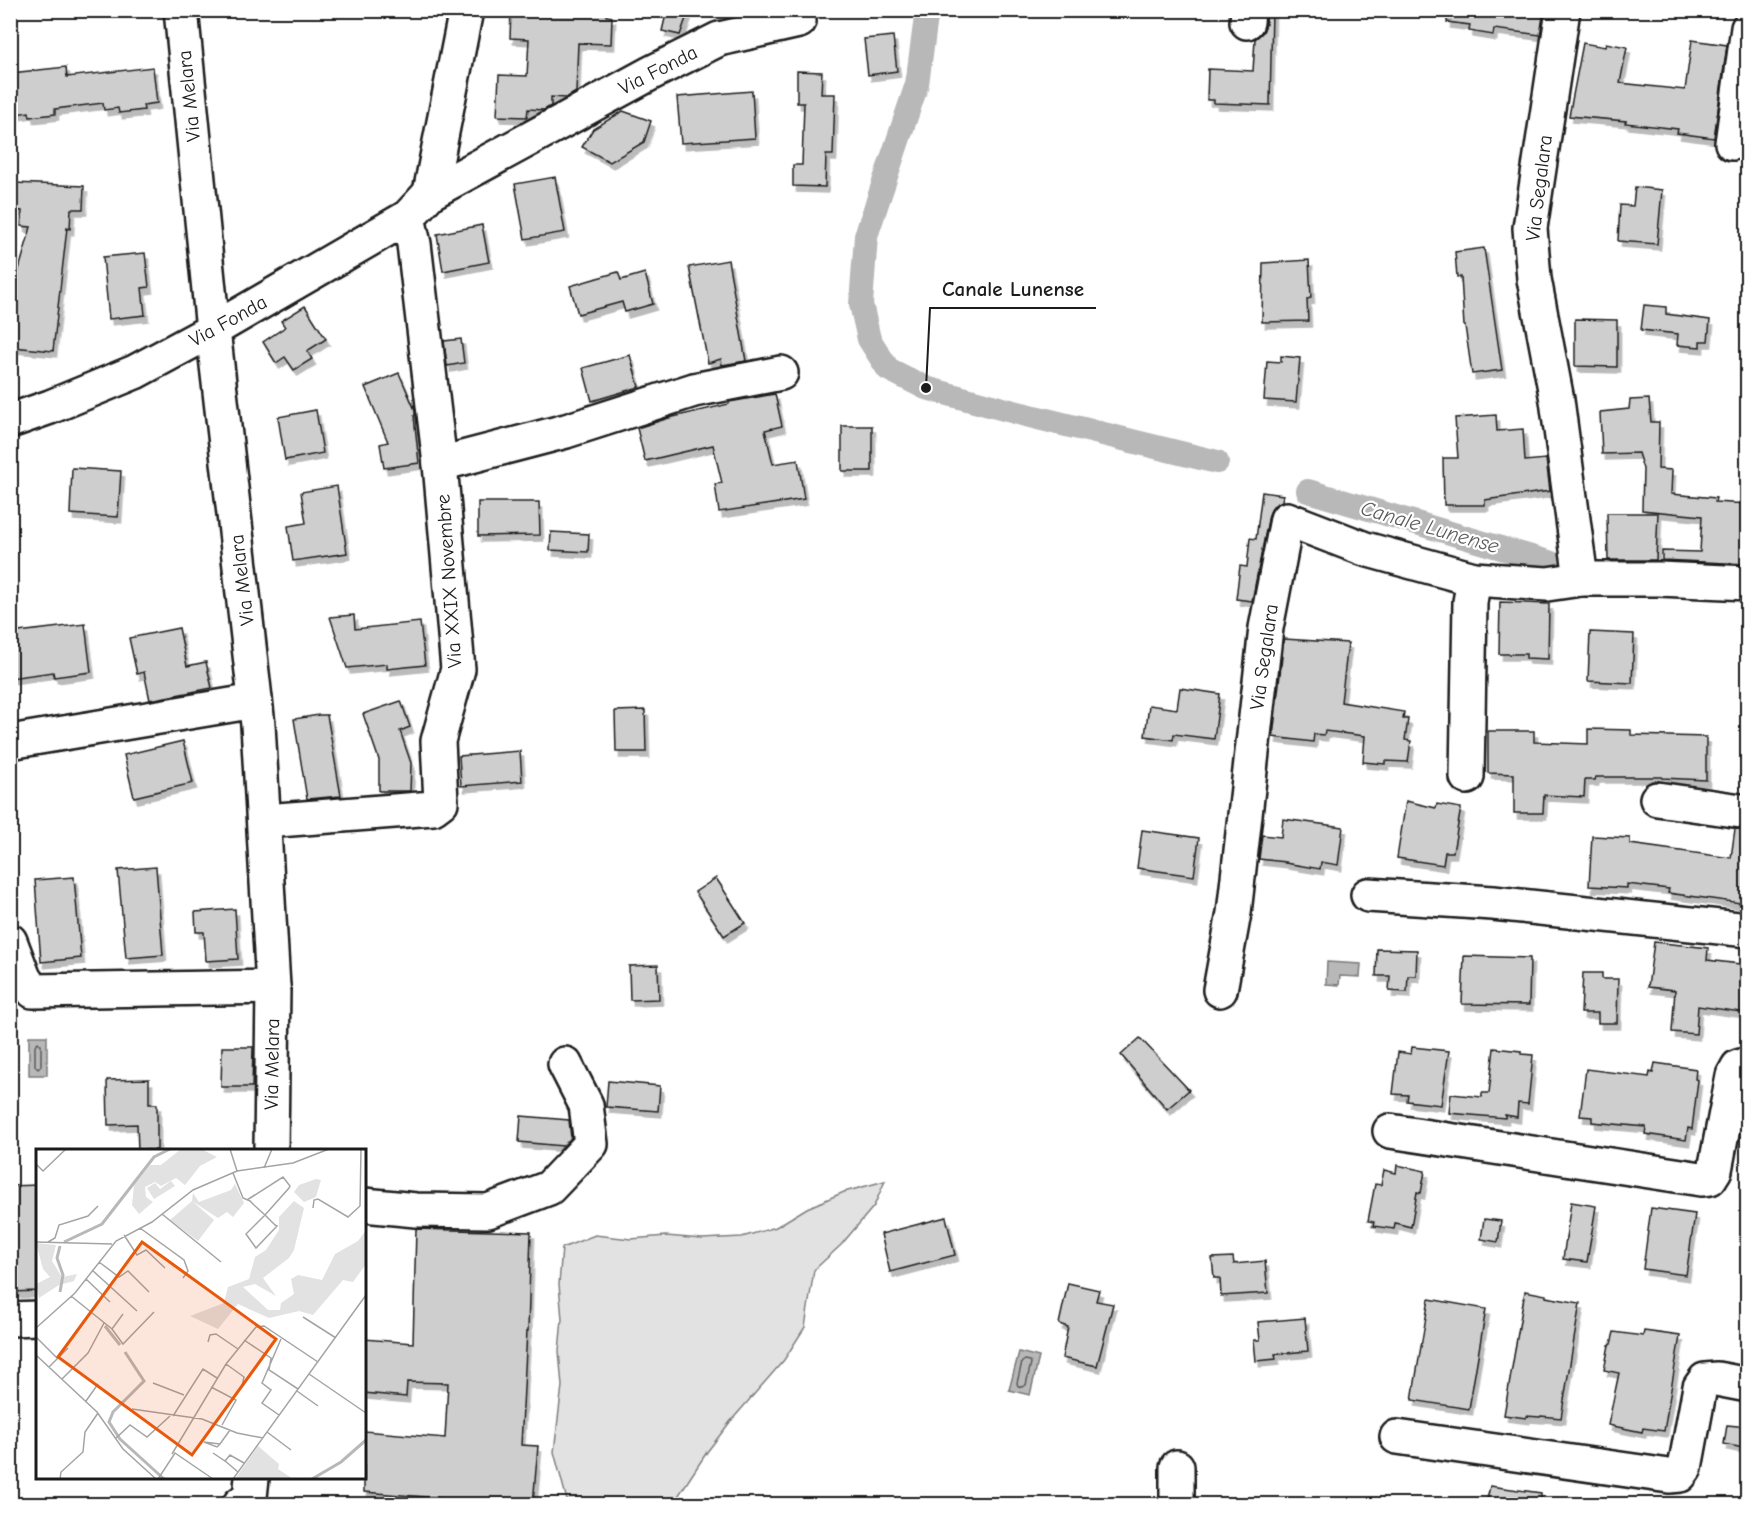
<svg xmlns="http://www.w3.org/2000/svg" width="1758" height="1515" viewBox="0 0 1758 1515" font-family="'Comic Neue',sans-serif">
<defs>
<filter id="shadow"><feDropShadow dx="3.5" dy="6" stdDeviation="0" flood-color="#0004"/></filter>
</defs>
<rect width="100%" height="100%" fill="#fff"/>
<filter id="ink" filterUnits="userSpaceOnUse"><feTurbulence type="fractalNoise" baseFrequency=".0167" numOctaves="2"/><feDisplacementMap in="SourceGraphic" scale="12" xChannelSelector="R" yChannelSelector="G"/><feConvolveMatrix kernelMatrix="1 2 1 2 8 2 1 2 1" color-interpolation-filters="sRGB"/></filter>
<g filter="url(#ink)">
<polygon fill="#e2e2e2" stroke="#7f7f7f" stroke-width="1.5" points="885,1181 874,1206 841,1245 814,1270 805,1327 784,1360 730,1422 707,1452 673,1504 568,1504 554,1452 562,1386 559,1351 562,1319 559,1284 562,1248 595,1235 631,1239 666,1236 702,1239 742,1237 776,1227 807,1208 844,1192"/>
<g fill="#b8b8b8" stroke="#7a7a7a" stroke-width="1.5">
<polygon points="1327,962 1361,964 1360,977 1340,976 1339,985 1326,984"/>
<rect x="29" y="1036" width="18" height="39"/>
<polygon points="1019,1352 1039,1357 1030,1395 1009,1390"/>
</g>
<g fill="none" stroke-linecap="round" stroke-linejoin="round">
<g stroke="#5a5a5a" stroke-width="1.5">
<polygon points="38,1042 41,1045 41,1066 38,1069 35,1066 35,1045"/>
<polygon points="1025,1360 1030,1361 1031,1363 1026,1385 1023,1387 1018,1386 1017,1383 1022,1362"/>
</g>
<g stroke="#b8b8b8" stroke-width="24">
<polyline points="927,10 917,84 866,236 861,304 869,339 888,369 926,388 1022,414 1217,462"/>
<polyline points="1308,491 1552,563"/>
</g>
</g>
<g fill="#cecece" stroke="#1c1c1c" stroke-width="1.5" filter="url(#shadow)">
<polygon points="511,10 607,10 606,16 612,17 611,44 578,43 576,92 566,98 551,97 551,106 544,110 528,109 527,117 497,116 499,75 527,76 529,39 510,38"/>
<polygon points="667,10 689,10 680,35 662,31"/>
<polygon points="1267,10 1272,10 1270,105 1214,103 1214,100 1207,100 1208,69 1253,71 1255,39 1263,32 1266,24"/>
<polygon points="1448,10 1544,10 1540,35 1494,29 1493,35 1469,31 1470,25 1447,22"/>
<polygon points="893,36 897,71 868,75 864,39"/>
<polygon points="1692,40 1727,45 1714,138 1677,133 1678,129 1625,123 1626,121 1569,116 1583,43 1605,47 1606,43 1627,47 1620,83 1685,90"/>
<polygon points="66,67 67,77 153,67 157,103 143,105 144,110 119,113 118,108 104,110 103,103 55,109 55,114 30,117 29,112 16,114 11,73"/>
<polygon points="797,71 822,72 821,94 835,94 833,155 826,155 825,187 793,186 793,165 802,165 804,103 797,103"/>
<polygon points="752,91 755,138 681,143 677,97"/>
<polygon points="623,111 651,121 644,142 610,162 582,147 593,129"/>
<polygon points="555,177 565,232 525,239 515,184"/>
<polygon points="14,183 84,186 83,209 71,209 70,229 67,228 53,351 13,347 14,334 10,334 10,325 16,280 31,227 21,226 22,211 13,210"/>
<polygon points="1635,187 1662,190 1657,244 1618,241 1620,205 1633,206"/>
<polygon points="482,225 489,262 443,271 437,234"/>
<polygon points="1484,248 1502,370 1472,374 1465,326 1464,326 1461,277 1457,277 1455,252"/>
<polygon points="145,253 149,287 142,288 145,315 109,319 103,257"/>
<polygon points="728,260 746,361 722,365 721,359 708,363 689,267"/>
<polygon points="1309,260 1311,298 1307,299 1308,321 1262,322 1263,263"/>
<polygon points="618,272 621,280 645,273 653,304 625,312 622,302 578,314 570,286"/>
<polygon points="1644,305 1666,307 1666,314 1710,320 1708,341 1700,341 1700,347 1677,345 1678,334 1641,330"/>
<polygon points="305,306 326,339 307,351 312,359 294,370 285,357 276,363 263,342 285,327 281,321"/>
<polygon points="1575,319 1617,320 1617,367 1575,366"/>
<polygon points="461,339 464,363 447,366 444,341"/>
<polygon points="630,355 639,387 592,401 583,368"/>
<polygon points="1281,356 1300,358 1296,402 1264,400 1267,361 1281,362"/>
<polygon points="399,373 415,410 415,415 414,416 419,463 384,468 380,444 388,442 365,387"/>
<polygon points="775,394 782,426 765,430 773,464 798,460 804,499 719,512 715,484 722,483 713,445 645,461 637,428 669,418 729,404 729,402"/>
<polygon points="1649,399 1651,422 1659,422 1658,469 1672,470 1671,494 1716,498 1715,502 1748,504 1747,564 1662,560 1662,551 1700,552 1702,516 1642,510 1643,469 1638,453 1602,454 1600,412 1629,409 1630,400"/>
<polygon points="316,410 323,453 285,460 278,417"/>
<polygon points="1496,415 1497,431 1523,429 1525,461 1546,459 1550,491 1485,500 1485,505 1444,505 1443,458 1458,458 1455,418"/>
<rect x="842" y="426" width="30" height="45"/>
<polygon points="72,468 121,471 118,517 70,514"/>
<polygon points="337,486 347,553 293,561 288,526 306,523 301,492"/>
<polygon points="1262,492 1283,495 1282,501 1273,506 1269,515 1252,601 1236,599 1240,566 1247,567 1250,538 1256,539"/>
<polygon points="478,502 539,502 540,535 478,536"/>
<polygon points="1607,513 1658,513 1656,560 1608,560"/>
<polygon points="551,532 589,534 588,552 550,550"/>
<polygon points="1500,602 1549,604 1548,659 1526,658 1526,654 1499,654"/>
<polygon points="354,615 355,629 420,622 425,665 387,669 387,664 347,668 330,617"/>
<polygon points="85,624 91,672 54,677 53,672 10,678 10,633"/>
<polygon points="179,628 187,666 206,662 212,688 150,700 144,672 137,674 129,638"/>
<polygon points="1590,632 1634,634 1632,683 1588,681"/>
<polygon points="1284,639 1348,643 1341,702 1404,712 1403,719 1408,719 1405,740 1411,741 1408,762 1385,761 1385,764 1363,762 1365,736 1325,731 1324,735 1314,734 1313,742 1273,737"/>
<polygon points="1180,688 1220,694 1214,739 1174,734 1173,740 1145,736 1149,705 1177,709"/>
<polygon points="401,701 410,727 400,731 411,763 410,791 379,791 379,760 363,714"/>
<polygon points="645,710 646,752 616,752 615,711"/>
<polygon points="319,715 327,715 341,796 307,799 294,719"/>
<polygon points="1588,729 1631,730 1631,735 1706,737 1706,780 1662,778 1662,777 1596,777 1595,780 1585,780 1584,797 1544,795 1543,813 1514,813 1514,774 1488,773 1488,731 1534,731 1534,742 1588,744"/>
<polygon points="183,741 193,783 134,797 124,755"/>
<polygon points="520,751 522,781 461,786 459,756"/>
<polygon points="1406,801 1436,808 1437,804 1461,808 1453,852 1445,852 1443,865 1397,858"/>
<polygon points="1283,819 1343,827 1338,865 1321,862 1320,869 1285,863 1286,862 1259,859 1262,835 1281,837"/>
<polygon points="1735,829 1748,830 1748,904 1668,893 1669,889 1627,884 1627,888 1589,886 1592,836 1630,838 1630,844 1731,858"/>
<polygon points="1142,830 1199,838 1194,876 1137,868"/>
<polygon points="156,867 163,955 126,958 118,870"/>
<polygon points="74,877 81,958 41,962 35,880"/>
<polygon points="716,878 745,923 724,936 695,892"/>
<polygon points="235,909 238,959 206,961 204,932 196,932 195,912"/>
<polygon points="1654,942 1708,948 1707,960 1748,965 1748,1013 1698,1006 1696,1034 1672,1032 1675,990 1648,987"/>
<polygon points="1377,949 1417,950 1416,976 1408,976 1407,992 1389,991 1390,976 1376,976"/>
<polygon points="1464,956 1530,958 1529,1005 1462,1004"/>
<polygon points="658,965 659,999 630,1000 629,966"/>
<polygon points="1583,973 1602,973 1602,979 1618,979 1617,1023 1598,1023 1598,1013 1581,1013"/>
<polygon points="1140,1038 1189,1090 1167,1109 1121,1055"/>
<polygon points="222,1047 253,1047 252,1087 221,1087"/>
<polygon points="1412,1047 1449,1051 1441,1105 1407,1101 1408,1095 1393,1094 1398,1052 1411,1054"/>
<polygon points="1494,1048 1521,1051 1521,1054 1533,1055 1528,1104 1518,1103 1517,1117 1505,1115 1505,1118 1449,1113 1451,1094 1482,1097 1482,1093 1489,1093"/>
<polygon points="1655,1063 1696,1069 1695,1079 1698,1080 1692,1129 1688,1128 1686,1140 1645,1134 1646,1127 1592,1122 1592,1117 1580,1116 1586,1069 1649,1077 1650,1072 1653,1073"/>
<polygon points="149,1079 149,1104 157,1104 157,1150 138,1150 137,1124 108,1125 107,1080"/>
<polygon points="608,1081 660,1086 658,1111 606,1107"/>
<polygon points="521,1116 569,1120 571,1138 563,1146 519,1142"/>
<polygon points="1397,1165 1425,1171 1421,1193 1417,1192 1411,1227 1395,1223 1394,1229 1373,1226 1374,1222 1368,1221 1375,1184 1381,1185 1384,1170 1396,1173"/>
<polygon points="38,1185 38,1291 10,1292 10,1241 12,1241 10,1186"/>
<polygon points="1571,1202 1596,1206 1587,1262 1563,1259"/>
<polygon points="1651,1208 1695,1214 1686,1275 1643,1269"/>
<polygon points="946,1217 955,1255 890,1272 881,1234"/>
<polygon points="1484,1219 1501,1221 1498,1242 1481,1239"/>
<polygon points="416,1229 531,1232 528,1331 527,1331 521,1445 538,1446 533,1504 514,1504 364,1492 364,1431 445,1438 448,1383 407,1382 406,1397 364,1393 364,1339 413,1343"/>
<polygon points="1233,1257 1234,1264 1265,1261 1268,1293 1221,1296 1220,1278 1214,1278 1212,1258"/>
<polygon points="1068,1283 1099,1290 1096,1301 1113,1304 1097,1366 1062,1358 1068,1327 1059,1324"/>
<polygon points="1525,1291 1546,1295 1546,1297 1580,1303 1561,1418 1541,1416 1540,1417 1526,1416 1526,1418 1504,1415"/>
<polygon points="1429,1299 1486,1309 1469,1409 1412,1400"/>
<polygon points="1305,1318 1308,1351 1275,1354 1276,1359 1256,1361 1254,1340 1260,1340 1258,1322"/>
<polygon points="1644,1331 1680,1336 1664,1431 1643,1428 1642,1432 1608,1425 1619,1373 1604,1370 1609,1345 1611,1344 1614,1332 1643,1336"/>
<polygon points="1727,1425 1748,1427 1748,1449 1724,1444"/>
<polygon points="1490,1486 1541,1493 1541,1504 1486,1504"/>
</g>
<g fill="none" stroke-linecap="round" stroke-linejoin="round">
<g stroke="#1c1c1c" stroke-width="38">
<g id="minor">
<polyline points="181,10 213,330 258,725 273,987 271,1150"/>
<polyline points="1563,10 1530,228 1534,279 1557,400 1581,579"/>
<polyline points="1247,22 1248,10"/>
<polyline points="1732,143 1748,28"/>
<polyline points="430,193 466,10"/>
<polyline points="10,421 50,407 135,372 213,330 408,217 430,193 651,73 719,39 799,21"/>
<polyline points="440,464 566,431 694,390 781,373"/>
<polyline points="10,742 255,701"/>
<polyline points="1467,777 1470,602 1474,579"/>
<polyline points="1657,799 1748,812"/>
<polyline points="265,821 433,808 441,802 438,741 458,669 440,464 414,244 408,217"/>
<polyline points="1368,895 1493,903 1748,930"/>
<polyline points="10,941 24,978 33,991 273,987"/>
<polyline points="1220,990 1234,913 1266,628 1287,519 1365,549 1474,579 1547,584 1581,579 1659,579 1748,583"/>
<polyline points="1390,1131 1701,1179 1710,1178 1715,1170 1733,1076 1738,1067 1748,1064"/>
<polyline points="364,1205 416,1210 488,1211 549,1188 591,1144 586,1105 565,1064"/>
<polyline points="10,1319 38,1318"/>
<polyline points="1397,1437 1669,1476 1680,1475 1685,1468 1700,1387 1705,1380 1717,1379 1748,1385"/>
<polyline points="240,1504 250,1497 252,1478"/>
<polyline points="1177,1504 1177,1467"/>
</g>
</g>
<use href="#minor" stroke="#fff" stroke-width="33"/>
</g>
</g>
<g text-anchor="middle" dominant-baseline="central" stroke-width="4.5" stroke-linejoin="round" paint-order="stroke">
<g font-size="20" fill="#1c1c1c" stroke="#fff">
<text transform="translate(658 70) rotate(-27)">Via Fonda</text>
<text transform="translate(189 96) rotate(-96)">Via Melara</text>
<text transform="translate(1539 188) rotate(-83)">Via Segalara</text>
<text transform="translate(228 321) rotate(-29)">Via Fonda</text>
<text transform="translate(242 580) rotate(-97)">Via Melara</text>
<text transform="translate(449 581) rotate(-94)">Via XXIX Novembre</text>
<text transform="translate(1264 657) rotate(-82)">Via Segalara</text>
<text transform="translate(272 1064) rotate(-89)">Via Melara</text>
</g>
<g font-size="21" font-style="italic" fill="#5a5a5a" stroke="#fff">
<text transform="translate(1430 527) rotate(16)">Canale Lunense</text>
</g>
</g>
<g transform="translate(36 1149)">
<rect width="330" height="330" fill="#fff"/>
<path d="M 145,0 L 165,0 L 181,8 L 164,17 L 149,36 L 140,29 L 125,37 L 119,33 L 109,38 L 110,48 L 117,53 L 103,65 L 96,56 L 98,36 L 114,16 L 125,16 ZM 280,30 L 285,31 L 280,48 L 268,53 L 258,43 L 263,36 ZM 135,32 L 139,37 L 118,50 L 111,39 L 119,34 L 124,40 ZM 199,35 L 208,54 L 197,68 L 191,63 L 182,69 L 156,52 L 178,71 L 162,92 L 134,71 L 156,52 L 157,44 L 163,53 L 195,41 ZM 258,52 L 268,59 L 258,101 L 253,109 L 227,129 L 240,147 L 219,135 L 207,138 L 232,161 L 244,161 L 245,154 L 258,145 L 255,130 L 262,126 L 286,131 L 299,105 L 322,92 L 330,81 L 330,115 L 317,133 L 307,131 L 277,166 L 263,162 L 233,169 L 202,155 L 182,180 L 154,167 L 188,154 L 192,138 L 213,130 L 219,108 L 230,101 L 243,81 L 243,68 ZM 0,94 L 20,96 L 16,112 L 26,128 L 41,125 L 38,132 L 23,136 L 3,149 L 0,135 L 14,128 L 7,120 ZM 222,297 L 243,315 L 242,320 L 257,330 L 199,330 Z" fill="#e2e2e2"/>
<path fill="none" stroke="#b8b8b8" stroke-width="3" d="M 28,93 L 66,75 L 118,8 L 134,0M 24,97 L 21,109 L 27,126 L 24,143M 69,177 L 84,196M 89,203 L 108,232 L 77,263 L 73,273 L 84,290 L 128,330M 276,330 L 305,313 L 330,291"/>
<path fill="none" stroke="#a4a4a4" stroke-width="1.5" d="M 194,0 L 201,22M 0,15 L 7,22 L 30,0M 228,19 L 236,0M 197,24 L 207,49 L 214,52 L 218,56 L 229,66 L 239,76 L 241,77 L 220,99 L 210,85 L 229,66 L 253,39 L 254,37 L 247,28 L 211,51M 277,59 L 278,51 L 282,50 L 312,68 L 324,57 L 325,0M 126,65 L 185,113M 104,79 L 148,111 L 152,122 L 147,129M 88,86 L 101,106 L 110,101 L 129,119M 0,93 L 76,95M 12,93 L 19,89 L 23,76 L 52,67 L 62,57M 63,113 L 83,128 L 92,122 L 113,143M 56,121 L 101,162M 50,130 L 74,153M 35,147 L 76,180 L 87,195 L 118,163M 267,168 L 300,189M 0,179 L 39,144 L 80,92 L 116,73 L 157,41 L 201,22 L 257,14 L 293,0M 76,180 L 87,165M 0,188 L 22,210M 208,191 L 235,209 L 233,221 L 262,240M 172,193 L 174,186 L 180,185 L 202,200M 0,206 L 61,263 L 87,300 L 120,330M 190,215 L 208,228 L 206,237M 13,218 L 32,199M 273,225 L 330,264M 26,230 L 52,204 L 68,174M 117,234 L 148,246M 175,238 L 200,251 L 186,276M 261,242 L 282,257M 50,252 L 62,235M 96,260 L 166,270 L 201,284 L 227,289M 243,266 L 226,254 L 235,241 L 226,234 L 245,190M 137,267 L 167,220 L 181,229M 231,283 L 255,301M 79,290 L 94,276 L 111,288 L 134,267M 184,295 L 168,293 L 181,298 L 184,295 L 194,281M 177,304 L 189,312 L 194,306 L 208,314M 136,305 L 190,215 L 220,178 L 228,177 L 282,213M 188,311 L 202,323M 24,330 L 25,323 L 47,303 L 49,283 L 62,264M 122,330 L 139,304 L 177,330M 197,330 L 330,146"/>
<path fill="#e8590c" fill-opacity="0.15" stroke="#e8590c" stroke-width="3" d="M 106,93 L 240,190 L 156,306 L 22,208 Z"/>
<rect width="330" height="330" fill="none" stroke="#1c1c1c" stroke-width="3"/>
</g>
<path fill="none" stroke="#1c1c1c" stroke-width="2" d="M926 388L930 308H1096"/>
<circle fill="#1c1c1c" stroke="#fff" stroke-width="2" cx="926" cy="388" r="6"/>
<g font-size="21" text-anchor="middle" font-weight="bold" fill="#1c1c1c" stroke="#fff" stroke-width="4.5" stroke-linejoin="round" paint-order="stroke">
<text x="1013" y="296">Canale Lunense</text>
</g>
<rect width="1758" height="1515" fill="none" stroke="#fff" stroke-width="36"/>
<rect x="18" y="18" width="1722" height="1479" fill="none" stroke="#1c1c1c" stroke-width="2" filter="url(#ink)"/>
</svg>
